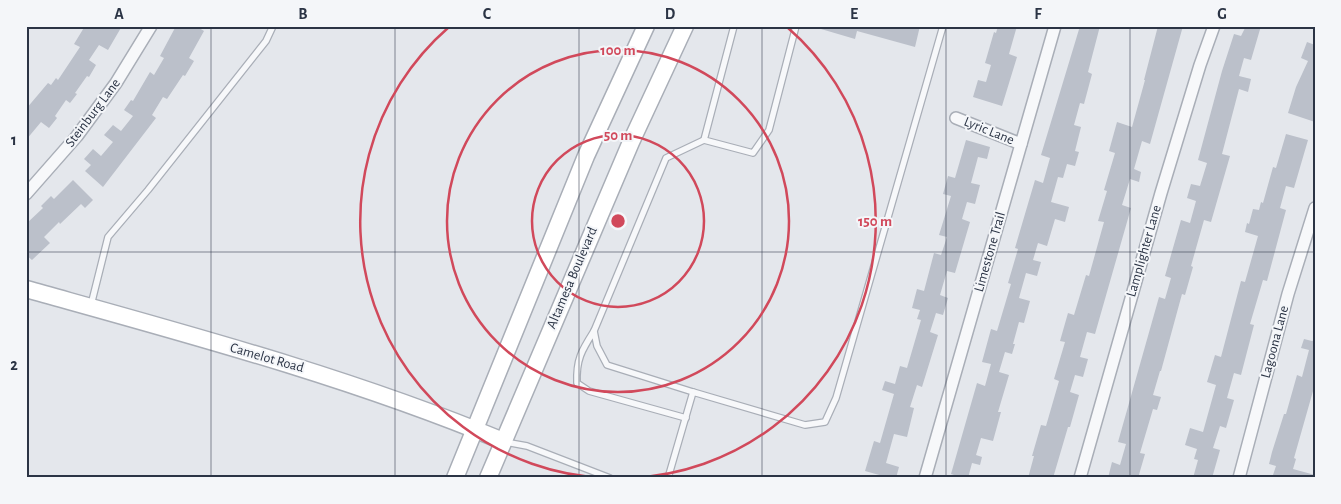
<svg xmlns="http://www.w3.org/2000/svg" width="1341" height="504" viewBox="0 0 1341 504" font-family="'Alegreya Sans',sans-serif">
<rect width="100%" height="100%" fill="#e4e7ec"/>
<g fill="#bbc0ca">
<polygon points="85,26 122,26 108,50 99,45 89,60 96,65 89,77 87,76 75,93 77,94 70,103 66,100 55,116 57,118 49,128 41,122 26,140 26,109 48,83 51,85 56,78 58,80 80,47 74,44"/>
<polygon points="176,26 196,26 204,31 189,58 194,61 185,76 183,75 167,99 163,97 152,115 156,118 103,187 85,171 91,165 84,159 93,149 101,156 113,142 104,135 113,125 121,131 133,116 124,110 131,100 133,101 150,72 154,75 164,58 160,56"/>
<polygon points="821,26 920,26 915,47 857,31 855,39 821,29"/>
<polygon points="998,26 1017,26 1009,54 1017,57 1002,106 973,97 978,80 986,82 991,65 985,63 994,32 996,33"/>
<polygon points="1080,26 1100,26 1088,72 1092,74 1084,104 1080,103 1074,125 1081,127 1075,151 1079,152 1075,166 1067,164 1063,178 1058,177 1051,202 1069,207 1065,222 1055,219 1047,246 1038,243 1033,260 1041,262 1037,276 1026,273 1019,298 1030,301 1024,323 1019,322 1013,344 1015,344 1012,354 1005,352 999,372 1009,375 998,412 1001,412 993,441 981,438 976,455 982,457 980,465 972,463 968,478 963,478 951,474 977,383 985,386 991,364 982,362 991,329 997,331 1011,284 1008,283 1018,249 1015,248 1035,180 1043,183 1050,158 1041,155"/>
<polygon points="1158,26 1183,26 1150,144 1142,141 1134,169 1141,172 1139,182 1130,179 1122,205 1131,208 1095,334 1087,332 1080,357 1088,359 1083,377 1075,375 1070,392 1079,395 1070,427 1068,427 1053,478 1028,478 1034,456 1032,456 1041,425 1046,426 1059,381 1054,379 1065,342 1060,341 1068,313 1074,315 1086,275 1089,276 1104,222 1098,221 1107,191 1104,190 1115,153 1109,151 1117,122 1132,127 1145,80 1144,80"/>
<polygon points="1246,26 1261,26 1251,60 1244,58 1239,76 1251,79 1248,92 1239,89 1222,154 1230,156 1211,222 1204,220 1191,266 1193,267 1185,295 1182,294 1161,371 1160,371 1153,395 1161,397 1157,410 1153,409 1140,453 1145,454 1138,478 1108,478 1112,462 1120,465 1126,444 1118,442 1159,297 1165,299 1171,278 1165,276 1181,220 1190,223 1196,201 1187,198 1191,184 1200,186 1207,163 1198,160 1222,71 1234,34 1241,36"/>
<polygon points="1307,42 1315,45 1315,122 1288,113 1296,87 1308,61 1301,58"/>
<polygon points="1286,134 1308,140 1294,188 1286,186 1280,208 1286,210 1267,281 1263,280 1250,324 1254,325 1241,375 1234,373 1227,398 1234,400 1226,428 1220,426 1213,448 1220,450 1212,478 1193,478 1198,460 1194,459 1197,449 1185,445 1190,428 1203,432 1216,385 1207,382 1215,355 1221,357 1241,281 1245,282 1258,236 1245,232 1247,223 1249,224 1253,209 1259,210 1261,202 1263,203 1273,167 1276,168"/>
<polygon points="966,140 990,147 987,159 978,157 971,183 980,185 975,204 967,202 962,219 970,222 955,273 947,271 940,295 948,298 943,315 936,313 930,332 938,335 922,387 917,385 910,407 914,408 907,437 894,434 886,463 899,467 896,478 890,478 865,471 874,441 880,443 894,394 882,390 885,381 895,384 900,366 907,368 921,320 917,319 920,310 912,308 917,289 924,291 934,253 941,255 947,237 939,235 951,196 943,194 948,176 955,178"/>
<polygon points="73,180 93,200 85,208 81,204 60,224 59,222 44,237 50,243 32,260 26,255 26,224 43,208 41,206 51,196 54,199"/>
<polygon points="1304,339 1312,341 1315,340 1315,384 1294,458 1296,459 1293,469 1315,475 1315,478 1272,478 1276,466 1269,464 1272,452 1284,414 1286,414 1297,375 1302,377 1309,350 1301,348"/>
</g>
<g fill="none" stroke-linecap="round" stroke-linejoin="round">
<g stroke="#a9aeb7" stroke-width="8">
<g id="lane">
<polyline points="734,26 704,140 753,153 769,130 796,26"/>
<polyline points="91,305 108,237 148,190 266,41 273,26"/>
<polyline points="594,331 666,158 704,140"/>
<path d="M 686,418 L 589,391 L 577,383 C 576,359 582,350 594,331 L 597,346 L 607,365 L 693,392"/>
<polyline points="505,442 527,446 610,478"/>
<polyline points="668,478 693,392 805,425 825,422 836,398 943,26"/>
</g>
</g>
<g stroke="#a9aeb7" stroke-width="14">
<g id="street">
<polyline points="956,118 1021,144"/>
<polyline points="26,194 77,136 116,83 151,26"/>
<polyline points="925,478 1055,26"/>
<polyline points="1080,478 1161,193 1200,65 1214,26"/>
<polyline points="1239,478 1288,294 1315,208"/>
</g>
</g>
<g stroke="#a9aeb7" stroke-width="19">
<g id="secondary">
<path d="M 26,289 C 187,334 349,377 503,441"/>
<polyline points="455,478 586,156 646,26"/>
<polyline points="488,478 631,142 685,26"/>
</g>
</g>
<use href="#lane" stroke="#f7f8fa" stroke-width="5.5"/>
<use href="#street" stroke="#f7f8fa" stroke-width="11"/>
<use href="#secondary" stroke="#fff" stroke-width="16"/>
</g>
<path fill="none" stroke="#2b3445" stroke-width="1" stroke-opacity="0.55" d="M 211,26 L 211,478M 395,26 L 395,478M 579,26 L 579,478M 762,26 L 762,478M 946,26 L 946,478M 1130,26 L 1130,478M 26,252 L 1315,252"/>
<g fill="none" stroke="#d1495b" stroke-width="2.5">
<circle cx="618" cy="221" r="86"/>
<circle cx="618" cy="221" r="171"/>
<path d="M605 478A257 257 0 0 1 449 27M787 27A257 257 0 0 1 631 478"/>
</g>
<g text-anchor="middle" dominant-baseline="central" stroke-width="4" stroke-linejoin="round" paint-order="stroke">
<g font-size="14" fill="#2b3445" stroke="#f4f6f9">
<text transform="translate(93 113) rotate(-53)">Steinburg Lane</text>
<text transform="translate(989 131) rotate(22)">Lyric Lane</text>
<text transform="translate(1144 251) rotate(-74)">Lamplighter Lane</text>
<text transform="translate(990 252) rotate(-74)">Limestone Trail</text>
<text transform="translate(572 278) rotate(-67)">Altamesa Boulevard</text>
<text transform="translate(1275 342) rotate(-75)">Lagoona Lane</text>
<text transform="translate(267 358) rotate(16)">Camelot Road</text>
</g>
</g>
<circle cx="618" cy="221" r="8" fill="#d1495b" stroke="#f4f6f9" stroke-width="2.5"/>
<g font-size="15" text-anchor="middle" font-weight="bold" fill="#d1495b" stroke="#f4f6f9" stroke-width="4" stroke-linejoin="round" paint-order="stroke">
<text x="618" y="55">100 m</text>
<text x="618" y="140">50 m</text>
<text x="875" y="226">150 m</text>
</g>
<rect width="1341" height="504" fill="none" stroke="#f4f6f9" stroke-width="55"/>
<rect x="28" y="28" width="1286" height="448" fill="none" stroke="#2b3445" stroke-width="2"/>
<g font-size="16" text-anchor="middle" font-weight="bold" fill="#2b3445">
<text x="119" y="19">A</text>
<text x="303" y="19">B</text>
<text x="487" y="19">C</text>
<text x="670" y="19">D</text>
<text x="854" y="19">E</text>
<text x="1038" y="19">F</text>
<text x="1222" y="19">G</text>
<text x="14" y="145">1</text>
<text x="14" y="370">2</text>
</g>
</svg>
